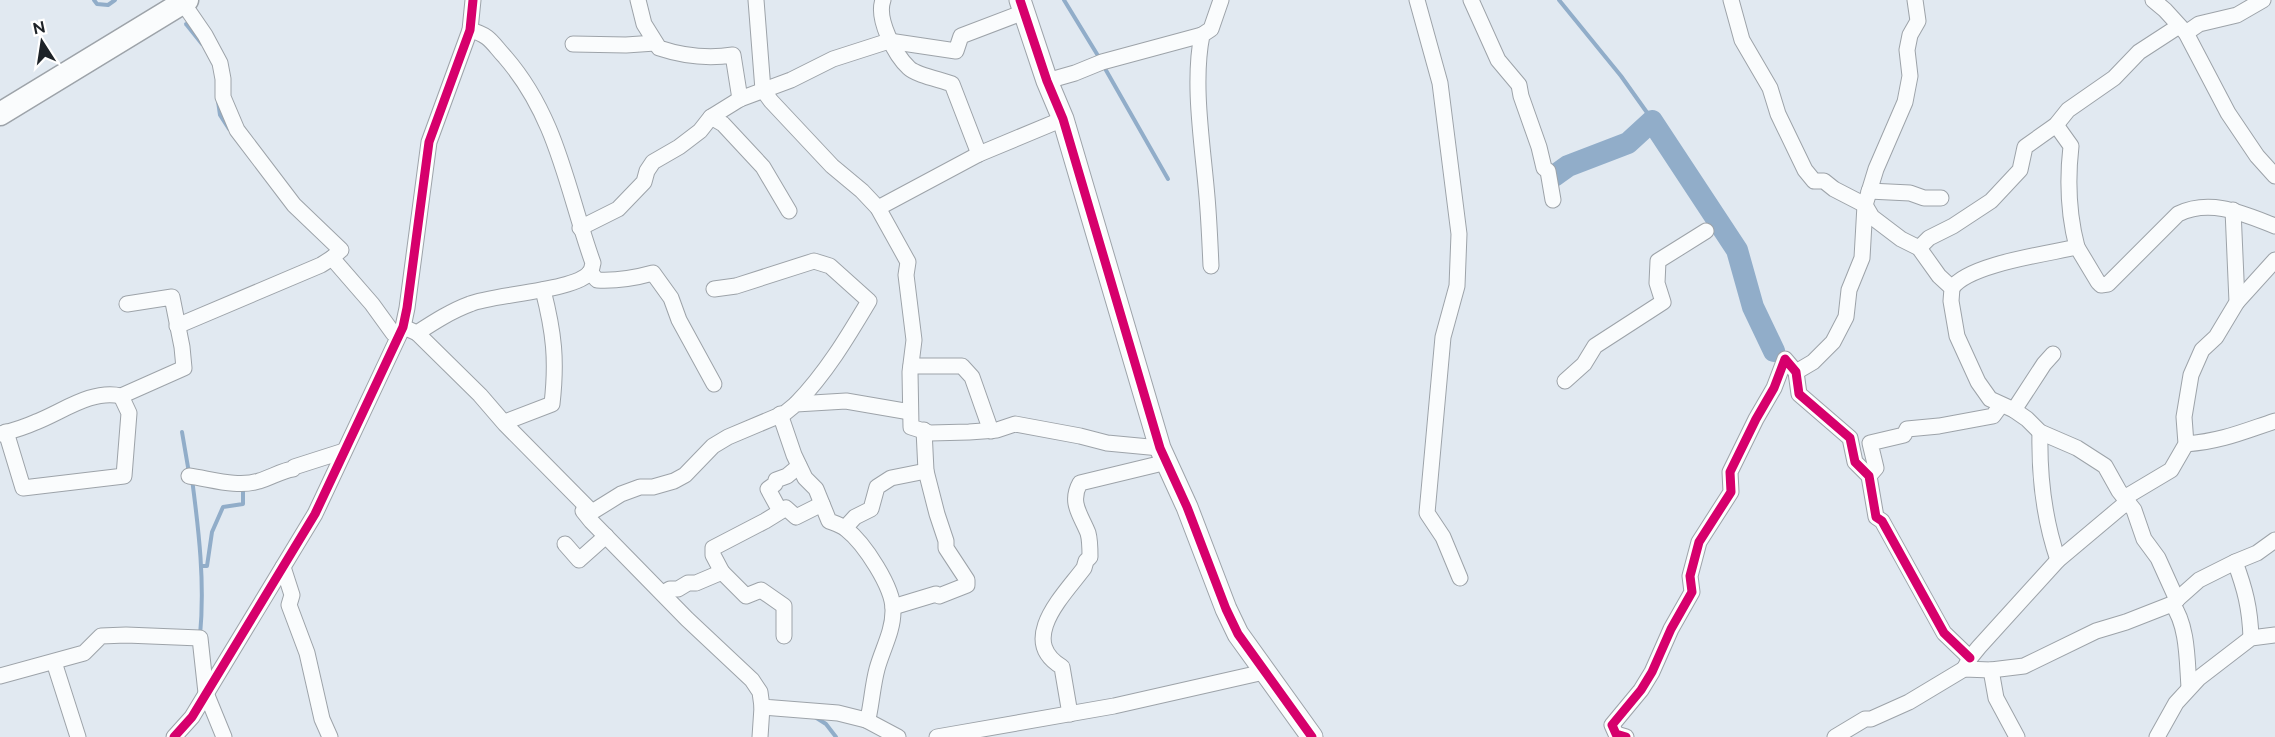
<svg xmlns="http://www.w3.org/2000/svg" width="2275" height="737" viewBox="0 0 2275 737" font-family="Raleway,sans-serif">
<rect width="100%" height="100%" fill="#e1e9f1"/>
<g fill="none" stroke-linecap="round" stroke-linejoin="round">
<g stroke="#91adc9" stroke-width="4">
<polyline points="94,0 97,4 108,5 115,0"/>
<polyline points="1064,0 1100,59"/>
<polyline points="1559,0 1621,76 1663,135"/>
<polyline points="186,24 202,44"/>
<polyline points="1103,65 1168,179"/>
<polyline points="218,101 220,115 229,129"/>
<polyline points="182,432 189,473"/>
<path d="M 192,479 C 199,532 205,583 200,636"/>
<polyline points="202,566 207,566 212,532 223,507 243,504 243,488"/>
<polyline points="815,717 826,724 836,737"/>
</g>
<polyline stroke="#91adc9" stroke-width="22" points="1554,176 1568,166 1628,143 1652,121 1737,250 1753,307 1774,351"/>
<g stroke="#9da3a9" stroke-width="17">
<g id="street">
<path d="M 638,0 L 644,24 L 659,48 C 683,56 707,59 733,55 L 740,99"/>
<polyline points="756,0 763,90 771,101 832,166 862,191 878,208 908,262 906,275 914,340 910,372 911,427 930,433 969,432 997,430 1015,424 1080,436 1107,443 1160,448"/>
<path d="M 883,0 C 876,19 895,55 909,68 C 916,75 942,80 952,84 L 979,154"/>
<polyline points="1417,0 1440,83 1459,234 1457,286 1443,337 1427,513 1443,537 1460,578"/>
<polyline points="1471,0 1498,60 1519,85 1521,96 1539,147 1544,168 1548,171 1553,200"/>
<polyline points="1731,0 1742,40 1770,88 1778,114 1805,170 1814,181 1824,181 1834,189 1865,205 1872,217 1901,239 1919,248 1939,276 1952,288 1951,301 1957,336 1978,382 1990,399 2014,410 2027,419 2040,432 2077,448 2105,466 2119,491 2134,510 2144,539 2158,558 2177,600"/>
<polyline points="2153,0 2165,10 2186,33 2228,113 2257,156 2275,176"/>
<polyline points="183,3 205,35 220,63 223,79 223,97 237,130 294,205 341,250 332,258 372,304 393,333 398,336"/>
<polyline points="2186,33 2199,24 2237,15 2263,0"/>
<polyline points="573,44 626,45 655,43"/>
<polyline points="1047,81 1075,73 1102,62 1202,35"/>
<polyline points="711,117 723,124 763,167 789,211"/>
<path d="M 2056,125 L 2071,146 C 2067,181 2068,213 2077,247"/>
<polyline points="1869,191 1910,193 1924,198 1941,198"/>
<polyline points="878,208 979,154 1063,119"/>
<polyline points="580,228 618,209 644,182 647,171 653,162 679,147 700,131 711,117 740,99 791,80 833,59 889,41 956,51 961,36 1024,12"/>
<polyline points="1919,248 1929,238 1953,226 1991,201 2020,170 2025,147 2056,125 2068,110 2114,78 2139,52 2179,26"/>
<path d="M 1211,266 C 1210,243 1209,220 1207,197 C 1203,147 1192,84 1202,35 L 1211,29 L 1221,0"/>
<path d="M 590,272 L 597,280 C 616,281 635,278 653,273 L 671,298 L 679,320 L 714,384"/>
<path d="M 1952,288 C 1969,264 2047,254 2077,247 L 2098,282 L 2101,285 L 2108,284 L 2178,214 C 2211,198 2244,214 2275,226"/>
<path d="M 714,289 L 736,286 L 814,261 L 830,266 L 869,301 C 847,338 826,373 796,404"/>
<polyline points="2237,302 2275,260"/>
<polyline points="177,326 321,265 332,258"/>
<path d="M 408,329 L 417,333 C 434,322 451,311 470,304 C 493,294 577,291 590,272 C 592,270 592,266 593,263 C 567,191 558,118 505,57 C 492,43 490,35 470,30"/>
<polyline points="417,333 480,395 505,424 592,512 621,494 640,487 653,487 674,481 685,475 713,446 728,437 785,413 796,404 846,401 910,412"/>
<polyline points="911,366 962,366 972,377 991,431"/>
<polyline points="1796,372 1813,362 1833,342 1846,317 1849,290 1862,258 1865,205 1876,169 1905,102 1910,76 1907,50 1910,35 1918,21 1915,0"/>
<polyline points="1565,381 1584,364 1595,346 1663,302 1657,283 1658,261 1706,231"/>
<polyline points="2014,410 2044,364 2053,354"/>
<path d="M 505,422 L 552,404 C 557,360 554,333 543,290"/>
<polyline points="6,432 23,488 124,476 129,413 121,396"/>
<path d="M 2040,432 C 2039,475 2044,519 2058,560"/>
<path d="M 0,434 C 12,431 25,427 36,422 C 62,412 92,389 121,396 L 184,368 L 182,347 L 172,297 L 127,304"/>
<path d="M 2186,444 C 2222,441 2242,432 2275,421"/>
<path d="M 189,476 C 211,479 238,488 259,481 C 270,478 283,470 293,469 L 294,467 L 344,451"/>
<polyline points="1869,476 1876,468 1870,443 1904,435 1907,429 1939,426 1993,416 2001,405"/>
<path d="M 587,508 L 583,511 L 591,521 L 687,619 L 752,680 L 760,692 L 762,707 L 838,713 L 866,720 L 869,714 C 872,699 873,684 877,669 C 882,650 893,632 893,611 C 894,588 864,543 846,529 C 841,525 834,523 829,521 L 816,489 L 805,478 L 794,455 L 780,414"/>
<polyline points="780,511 768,489 775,484 776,480 787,476 799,466"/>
<polyline points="845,528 855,517 871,509 877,487 891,478 926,471"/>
<polyline points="565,544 579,560 606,536"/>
<path d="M 2235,562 C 2245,589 2250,608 2251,638"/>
<polyline points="283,567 292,595 289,605 307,653 322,719 330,737"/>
<polyline points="722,572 713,555 713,548 765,521 786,508 796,517 822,504"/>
<polyline points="663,593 670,589 678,589 688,583 696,583 722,572 746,596 761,590 784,606 784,636"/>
<path d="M 2172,604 C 2188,625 2187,662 2189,687"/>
<polyline points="893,607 936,594 939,596 967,585 967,580 946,548 946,541 937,514 926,471 924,430"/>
<polyline points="54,662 78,737"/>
<polyline points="1964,669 1970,658 1979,647 2058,560 2127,502 2129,495 2171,470 2186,444 2184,417 2191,375 2202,350 2216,337 2237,302 2233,210"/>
<polyline points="1991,670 1996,698 2017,737"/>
<polyline points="0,676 84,653 101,636 126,635 200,638 206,693 224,737"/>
<path d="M 1070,714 L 1062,667 C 1017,640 1064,595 1084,568 L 1086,561 L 1090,557 C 1090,550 1090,540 1088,533 C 1081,515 1069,503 1080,483 L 1167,462"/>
<polyline points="866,720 898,737"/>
<polyline points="174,737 192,717 315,514 403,327 407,308 429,142 470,30 473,0"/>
<polyline points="760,737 762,707"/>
<polyline points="937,737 1114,706 1264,672"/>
<polyline points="1626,737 1616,734 1612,725 1641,690 1652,672 1671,629 1692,592 1690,576 1699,542 1731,492 1730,472 1756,419 1774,388 1785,359 1796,372 1799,394 1850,438 1855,462 1869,476 1876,517 1882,521 1944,633 1970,658"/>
<polyline points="1835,737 1865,719 1871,719 1909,702 1964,669 1991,670 2024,666 2096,631 2126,622 2172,604 2199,580 2235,562 2257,553 2275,540"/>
<polyline points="2157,737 2176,703 2199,678 2251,638 2275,635"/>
</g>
</g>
<g stroke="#9da3a9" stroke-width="23">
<polyline id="secondary" points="1020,0 1047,81 1063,119 1160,448 1187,507 1226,609 1238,634 1312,737"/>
</g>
<g stroke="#9da3a9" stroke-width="25">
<polyline id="primary" points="0,114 187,0"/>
</g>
<use href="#street" stroke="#fafcfd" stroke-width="15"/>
<use href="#secondary" stroke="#fafcfd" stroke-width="21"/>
<use href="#primary" stroke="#fafcfd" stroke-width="22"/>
<g stroke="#fff" stroke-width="13">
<g id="cycleway">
<polyline points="1020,0 1047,81 1063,119 1160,448 1187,507 1226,609 1238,634 1312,737"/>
<polyline points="174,737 192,717 315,514 403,327 407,308 429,142 470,30 473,0"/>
<polyline points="1626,737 1616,734 1612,725 1641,690 1652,672 1671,629 1692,592 1690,576 1699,542 1731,492 1730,472 1756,419 1774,388 1785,359 1796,372 1799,394 1850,438 1855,462 1869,476 1876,517 1882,521 1944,633 1970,658"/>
</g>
</g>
<use href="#cycleway" stroke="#d6006c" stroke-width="9"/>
</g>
<g transform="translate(42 42) rotate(348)" stroke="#ffffff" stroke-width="4.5" paint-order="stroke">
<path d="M0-4.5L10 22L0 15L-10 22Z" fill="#1e2328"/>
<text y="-9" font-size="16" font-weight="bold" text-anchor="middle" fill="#1e2328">N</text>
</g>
</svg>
